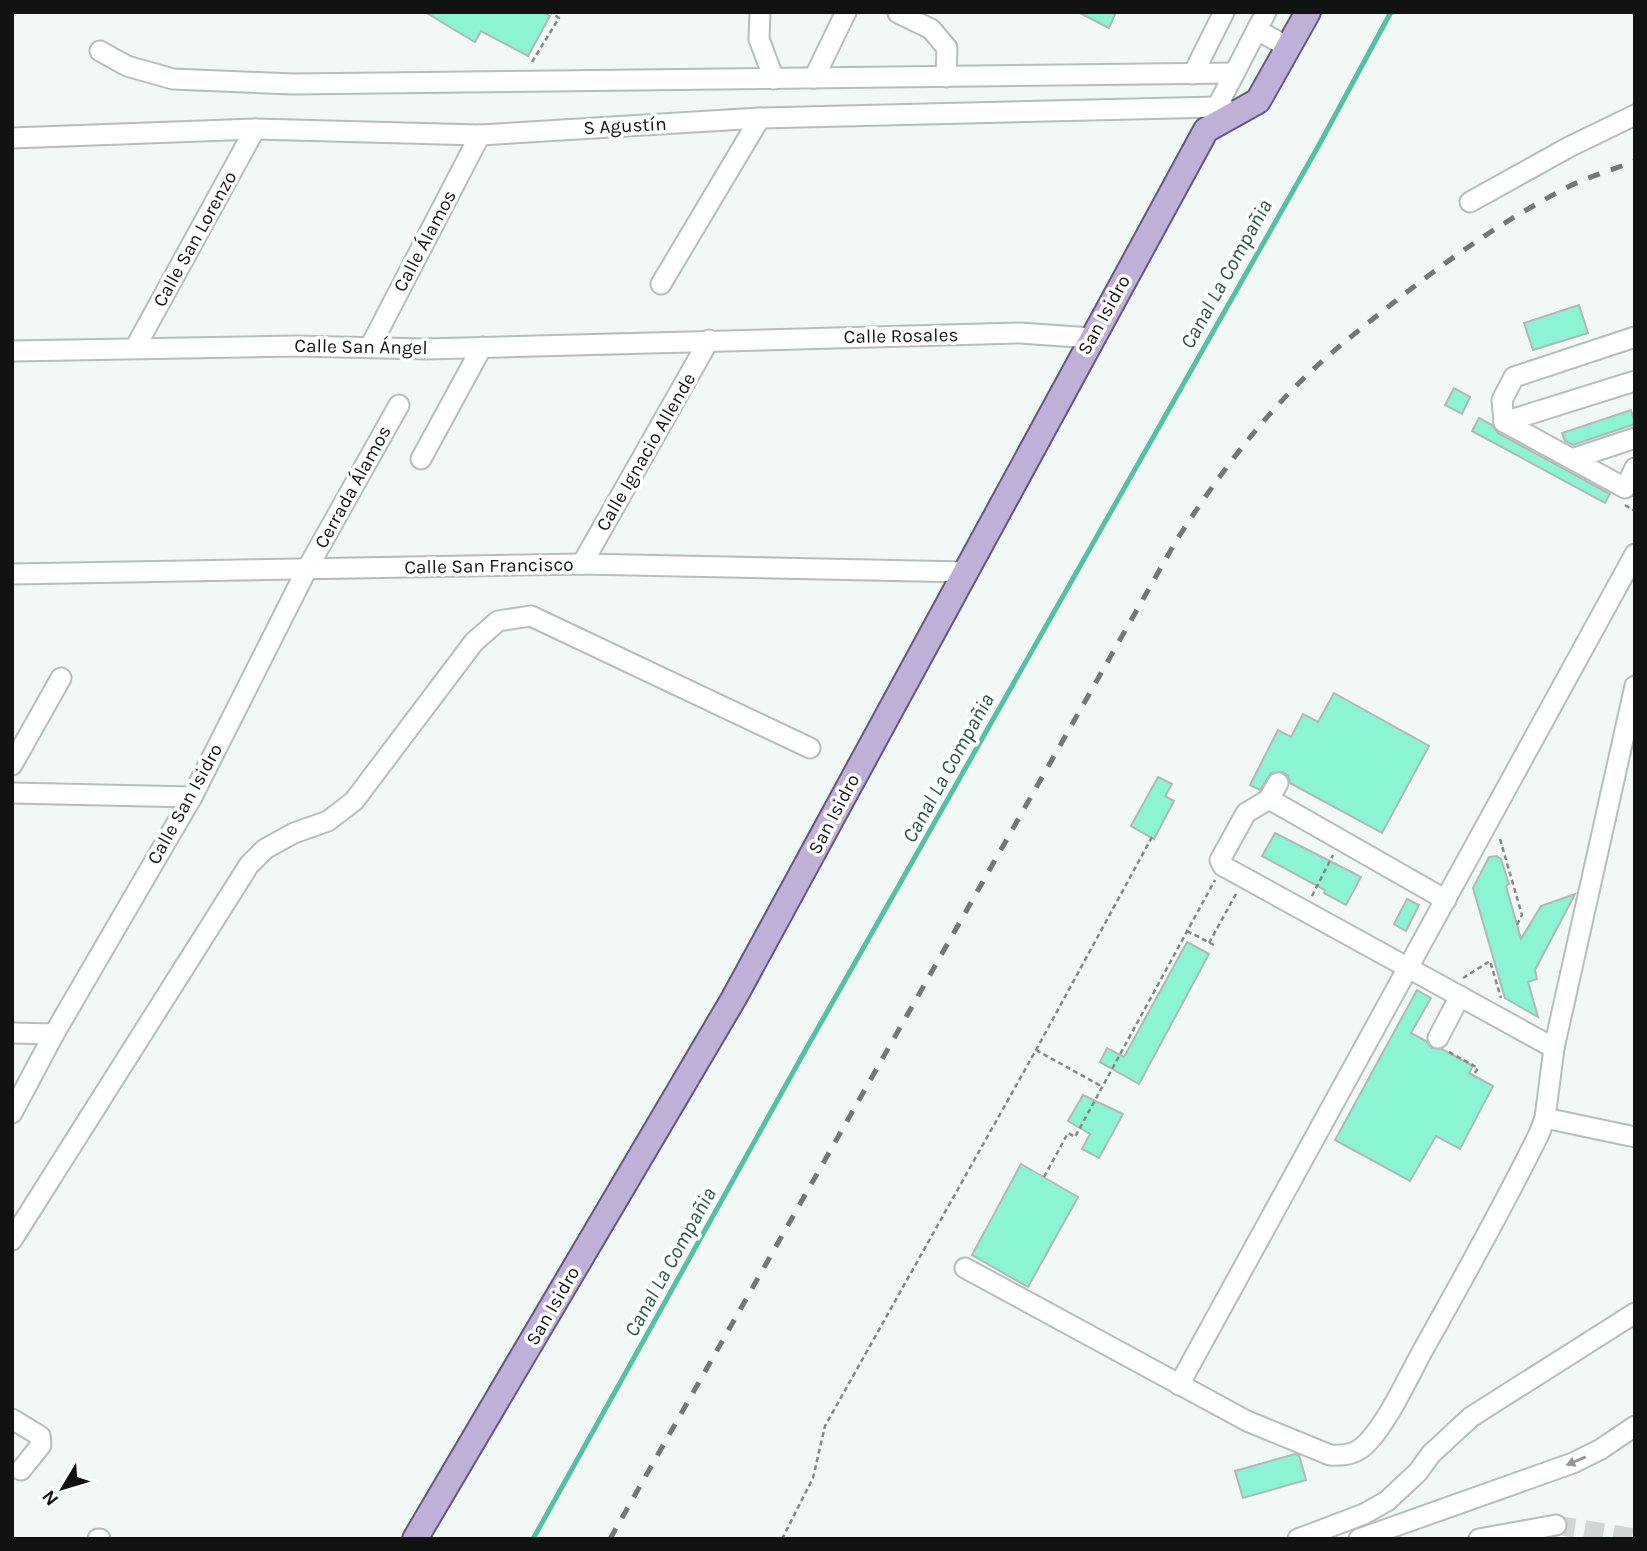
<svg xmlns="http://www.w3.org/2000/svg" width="1647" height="1551" viewBox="0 0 1647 1551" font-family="Karla,sans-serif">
<rect width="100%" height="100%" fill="#f1f8f5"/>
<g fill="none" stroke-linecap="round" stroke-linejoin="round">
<polyline stroke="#55c1a2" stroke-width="5" points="533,1539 806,1049 1319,145 1391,12"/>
</g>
<g fill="#8af4d3" stroke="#b2b8b6" stroke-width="2">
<polygon points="425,12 543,12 550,16 528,56 481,31 475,42"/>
<polygon points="1078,12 1116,12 1109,28"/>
<polygon points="1579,305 1588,333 1533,350 1524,323"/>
<polygon points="1454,388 1470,397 1462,414 1445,405"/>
<polygon points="1631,410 1635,424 1573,445 1565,441 1562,433"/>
<polygon points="1479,418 1492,425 1498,433 1610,494 1605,503 1472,431"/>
<polygon points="1334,693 1429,746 1382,833 1290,783 1288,776 1283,772 1271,773 1260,790 1250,785 1278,730 1291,737 1303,714 1318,722"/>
<polygon points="1158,777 1172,784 1165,796 1174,801 1154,839 1131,826"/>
<polygon points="1275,833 1361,877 1346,905 1324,893 1325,890 1262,856"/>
<polygon points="1497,856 1501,859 1509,884 1506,886 1521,939 1541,906 1575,894 1535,970 1537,979 1528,982 1538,1017 1505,998 1473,888 1489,857"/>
<polygon points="1407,899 1419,905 1406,931 1394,924"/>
<polygon points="1187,942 1209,954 1139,1084 1100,1062 1107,1048 1124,1057"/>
<polygon points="1417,990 1431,998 1411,1033 1426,1041 1432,1048 1442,1049 1473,1066 1469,1073 1493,1086 1460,1149 1436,1136 1410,1181 1335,1140"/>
<polygon points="1083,1095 1123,1114 1099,1158 1082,1149 1090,1134 1068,1121"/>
<polygon points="1021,1164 1078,1197 1028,1287 972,1255"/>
<polygon points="1295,1454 1299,1455 1306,1480 1243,1498 1235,1471"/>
</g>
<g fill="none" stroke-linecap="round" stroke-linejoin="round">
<polyline stroke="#cfd6d3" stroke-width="19" stroke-dasharray="19 10" stroke-linecap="butt" points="1556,1525 1635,1538"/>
<g stroke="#b7bdbb" stroke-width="23">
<g id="minor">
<polyline points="760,12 759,39 774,79"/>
<polyline points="898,13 931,29 947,48 946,77"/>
<polyline points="1257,30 1288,47"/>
<polyline points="100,51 127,66 173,79 293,84 1234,73"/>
<polyline points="1193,74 1224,12"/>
<polyline points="814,78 846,12"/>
<polyline points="1217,107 1266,12"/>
<polyline points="12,138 255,129 480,135 760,118 1217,107 1237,113"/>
<polyline points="1470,202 1569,147 1635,115"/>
<polyline points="661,284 760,118"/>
<polyline points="1635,337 1514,377 1502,400 1504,422 1625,488 1635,468"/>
<polyline points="370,347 480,135"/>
<polyline points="135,348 255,129"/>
<polyline points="12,351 296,346 427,349 1020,333 1092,338"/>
<polyline points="1504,422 1635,381"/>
<polyline points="421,459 482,347"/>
<polyline points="1572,459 1635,438"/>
<polyline points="582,564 709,340"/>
<polyline points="12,574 582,564 965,572"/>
<polyline points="12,765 61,678"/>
<polyline points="12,793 192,797"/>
<polyline points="1269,799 1278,783"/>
<polyline points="1446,900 1269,799 1246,813 1220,860 1223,866 1554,1048 1635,686"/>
<polyline points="12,1033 54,1034"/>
<polyline points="1438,1038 1460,996"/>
<polyline points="12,1113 54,1034 192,797 307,569 399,405"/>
<polyline points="1545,1118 1635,1137"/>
<polyline points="12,1240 249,865 265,849 294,833 328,821 354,801 474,642 498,621 531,616 810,748"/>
<path d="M 965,1268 L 1247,1421 L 1330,1455 C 1346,1456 1357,1454 1368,1442 C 1390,1418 1407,1379 1423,1350 C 1463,1279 1503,1207 1539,1134 L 1545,1118 L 1554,1048"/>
<polyline points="1179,1385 1635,554"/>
<polyline points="12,1419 40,1436 41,1445 21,1470"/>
<polyline points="98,1539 100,1539"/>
<polyline points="1298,1539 1364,1514 1387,1501 1418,1472 1431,1454 1471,1417 1635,1313"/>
<polyline points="1359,1539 1573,1463 1601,1449 1635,1426"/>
<polyline points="1479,1539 1556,1525"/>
</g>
</g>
<g stroke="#665782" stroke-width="28">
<polyline id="major" points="415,1539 734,998 1206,130 1258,101 1308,12"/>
</g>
<g stroke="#848987" stroke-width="2.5" stroke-dasharray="5 3.5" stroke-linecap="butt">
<polyline points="532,62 559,18 550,12"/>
<polyline points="1625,505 1635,511"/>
<polyline points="1500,839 1522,915 1517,925"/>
<polyline points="1312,896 1333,855"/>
<polyline points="1187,931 1214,945"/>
<polyline points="1209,943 1236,894"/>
<polyline points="1463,978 1490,961 1501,998"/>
<polyline points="1036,1050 1101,1086"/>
<polyline points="1449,1052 1478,1068 1473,1076"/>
<polyline points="1044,1177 1068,1133 1075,1137 1215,880"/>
<polyline points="782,1539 813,1478 825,1426 1036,1050 1152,837"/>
</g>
<use href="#minor" stroke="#fff" stroke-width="19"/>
<use href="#major" stroke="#beb0d8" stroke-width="24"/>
<path stroke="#737775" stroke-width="5" stroke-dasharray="12 12" stroke-linecap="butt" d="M 610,1539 L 1176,541 C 1213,483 1254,427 1304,378 C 1332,351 1363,327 1393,303 C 1447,260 1504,220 1566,188 C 1587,177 1612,170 1635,161"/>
</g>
<defs><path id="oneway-solid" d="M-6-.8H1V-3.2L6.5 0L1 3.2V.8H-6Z" transform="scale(1.75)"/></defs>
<use fill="#949594" href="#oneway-solid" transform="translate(1576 1461) rotate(157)"/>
<g text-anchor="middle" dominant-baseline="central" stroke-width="7" stroke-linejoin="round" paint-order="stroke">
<g font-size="19" fill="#111312" stroke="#fff">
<text transform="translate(625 126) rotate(-3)">S Agustín</text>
<text transform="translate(195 239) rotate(-61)">Calle San Lorenzo</text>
<text transform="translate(425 241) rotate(-62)">Calle Álamos</text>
<text transform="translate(1104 315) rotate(-61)">San Isidro</text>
<text transform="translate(901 336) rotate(-1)">Calle Rosales</text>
<text transform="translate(361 347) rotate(1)">Calle San Ángel</text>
<text transform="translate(646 452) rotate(-60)">Calle Ignacio Allende</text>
<text transform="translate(353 487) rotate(-61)">Cerrada Álamos</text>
<text transform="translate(489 566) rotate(-1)">Calle San Francisco</text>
<text transform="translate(185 804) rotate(-61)">Calle San Isidro</text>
<text transform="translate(834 814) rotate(-62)">San Isidro</text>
<text transform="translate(553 1306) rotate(-60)">San Isidro</text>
</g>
<g font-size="21" font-style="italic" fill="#2a584a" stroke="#fff">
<text transform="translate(1226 274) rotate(-61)">Canal La Compañia</text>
<text transform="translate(948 768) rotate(-61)">Canal La Compañia</text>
<text transform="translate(670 1262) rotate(-61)">Canal La Compañia</text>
</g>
</g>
<rect width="1647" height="1551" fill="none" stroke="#111312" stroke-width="28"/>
<g transform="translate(63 1488) rotate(232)" stroke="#ffffff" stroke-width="5" paint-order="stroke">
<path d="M0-5L12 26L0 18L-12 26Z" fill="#111312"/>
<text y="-10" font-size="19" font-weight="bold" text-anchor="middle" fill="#111312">N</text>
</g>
</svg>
